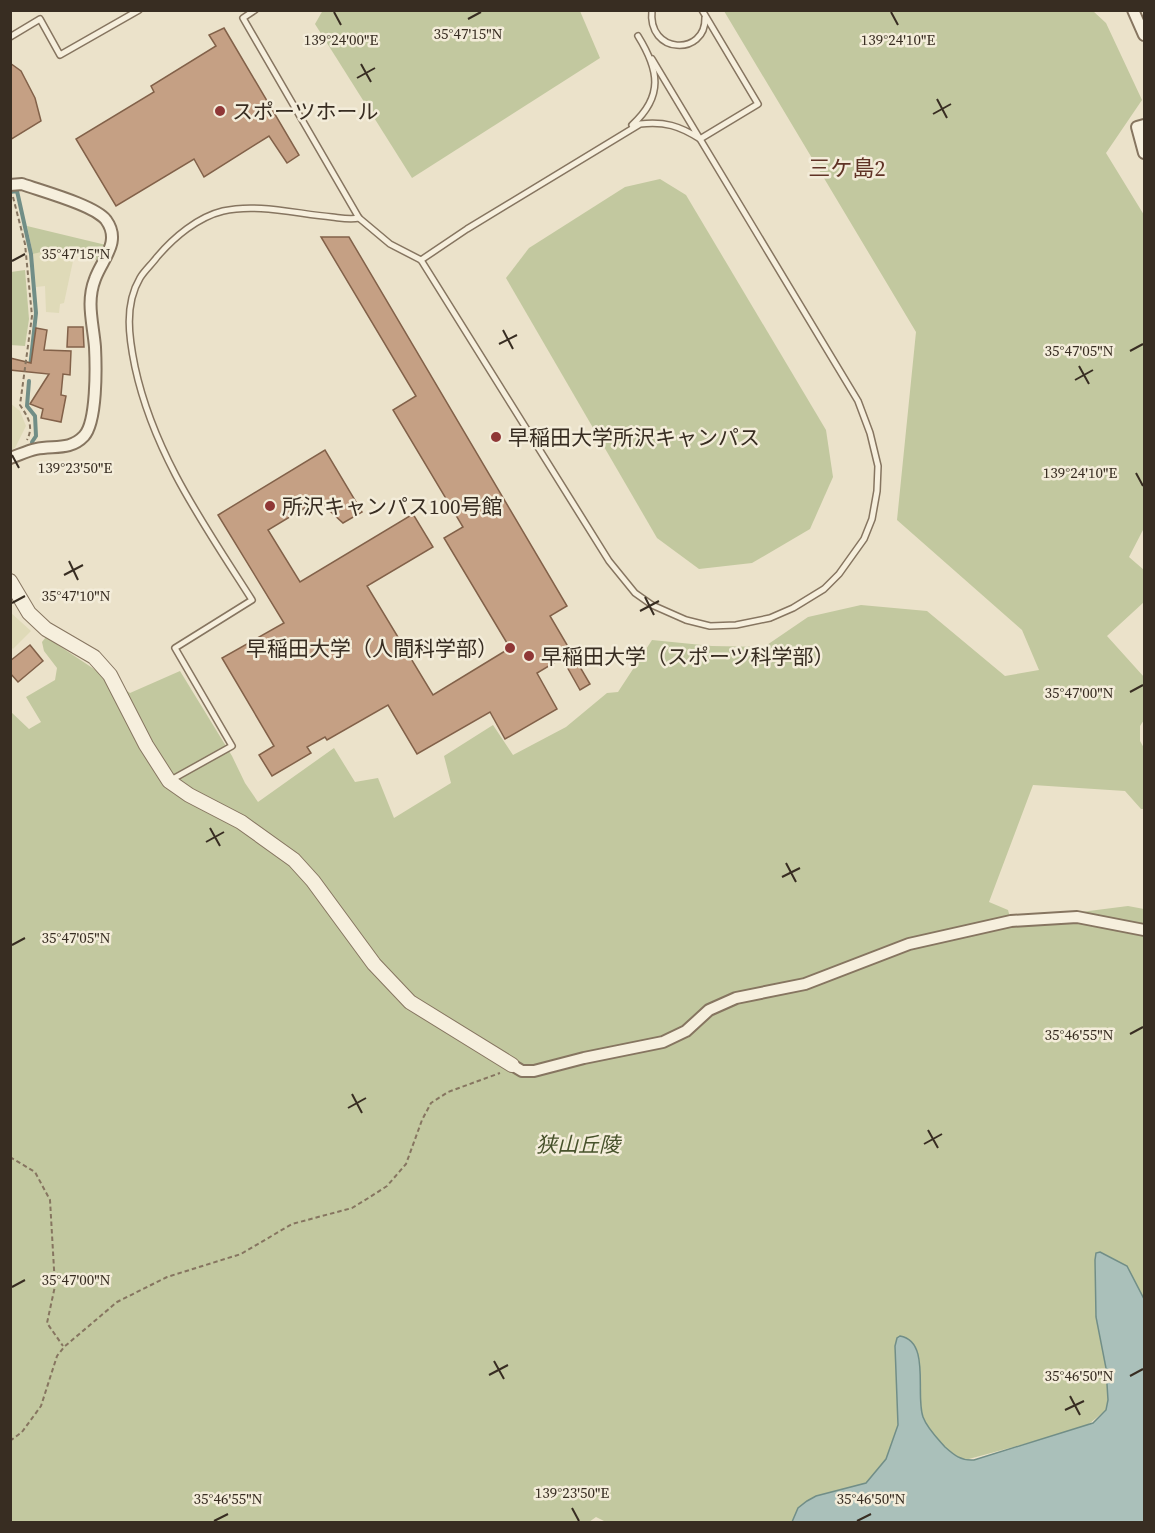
<svg xmlns="http://www.w3.org/2000/svg" width="1155" height="1533" viewBox="0 0 1155 1533" font-family="'Source Serif 4','Noto Sans JP',serif">
<rect width="100%" height="100%" fill="#ebe2ca"/>
<g fill="#dfdab8">
<polygon points="50,250 71,257 73,261 64,303 60,304 59,313 46,312 45,286 36,287 33,254"/>
<polygon points="10,403 20,411 26,426 15,448 11,450"/>
<polygon points="10,612 31,631 13,649 11,647"/>
</g>
<g fill="#c2c89f">
<polygon points="323,10 580,11 600,58 412,178 315,24"/>
<path d="M 724,11 L 1093,11 L 1106,23 L 1142,100 L 1106,153 L 1144,215 L 1144,528 L 1129,557 L 1144,570 L 1144,602 L 1107,636 L 1144,677 L 1144,720 L 1140,726 L 1140,741 L 1144,748 L 1144,809 L 1141,809 L 1125,791 L 1033,785 L 989,902 L 1008,910 L 1011,921 L 1128,906 L 1144,909 L 1144,1299 L 1127,1266 L 1100,1252 L 1095,1260 L 1096,1317 L 1106,1368 L 1108,1400 L 1106,1410 L 1084,1428 L 965,1460 C 948,1453 930,1435 923,1417 C 914,1395 932,1343 900,1336 L 897,1338 L 895,1346 L 898,1425 L 886,1459 L 866,1483 L 816,1496 L 798,1508 L 792,1522 L 606,1522 L 596,1517 L 589,1522 L 11,1522 L 10,711 L 29,729 L 41,722 L 26,697 L 55,680 L 57,668 L 44,651 L 42,642 L 46,637 L 130,693 L 180,671 L 232,756 L 245,783 L 258,802 L 334,748 L 355,782 L 378,778 L 394,818 L 451,783 L 444,756 L 493,725 L 513,755 L 566,727 L 607,693 L 618,692 L 652,640 L 712,646 L 764,647 L 808,617 L 861,605 L 927,611 L 1005,676 L 1039,670 L 1022,630 L 897,520 L 916,332 Z"/>
<polygon points="660,179 686,195 826,430 833,477 810,529 752,563 699,569 657,538 506,278 529,248 625,187"/>
<polygon points="27,226 106,245 97,260 64,249 62,254 50,250 33,254"/>
<polygon points="25,270 29,319 25,346 10,345 11,272"/>
</g>
<path fill="#aac0ba" stroke="#718e87" stroke-width="1.5" d="M 1100,1252 L 1127,1266 L 1144,1299 L 1144,1522 L 792,1522 L 798,1508 L 807,1501 L 816,1496 L 866,1483 L 886,1459 L 898,1425 L 895,1346 L 897,1338 L 900,1336 C 931,1341 915,1395 923,1417 C 927,1428 937,1438 945,1447 C 954,1455 961,1461 974,1460 L 1093,1423 L 1106,1410 L 1108,1400 L 1106,1368 L 1096,1317 L 1095,1260 L 1096,1253 Z"/>
<g fill="none" stroke-linecap="round" stroke-linejoin="round">
<g stroke="#718e87" stroke-width="4">
<polyline points="10,192 17,191 31,254 36,313 30,368"/>
<polyline points="29,381 27,406 35,416 36,436 32,442"/>
</g>
</g>
<g fill="#c5a084" stroke="#826149" stroke-width="1.5">
<polygon points="224,28 299,155 287,163 269,136 204,177 194,159 116,206 76,139 154,92 151,86 216,46 209,35"/>
<polygon points="10,63 21,71 35,98 41,121 10,140"/>
<polygon points="321,237 349,237 567,606 550,616 590,684 580,690 562,658 537,673 557,709 505,739 490,712 417,754 388,705 327,740 325,737 307,747 311,753 272,776 259,755 274,746 222,658 284,623 218,515 325,450 362,512 343,523 318,500 268,530 300,582 413,514 433,547 367,586 433,695 510,648 444,538 463,527 393,410 416,396"/>
<polygon points="68,327 83,327 84,347 67,347"/>
<polygon points="36,328 47,330 44,350 71,351 70,375 63,374 61,395 66,396 61,422 41,418 43,409 30,404 49,374 10,370 10,358 31,363"/>
<polygon points="30,645 43,661 18,682 10,673 10,661"/>
</g>
<g fill="none" stroke-linecap="round" stroke-linejoin="round">
<g stroke="#867560" stroke-width="8">
<g id="service">
<polyline points="255,10 243,18 359,218 390,244 421,260 609,561 635,593 652,605 686,620 710,626 736,625 770,618 793,608 824,589 839,574 864,539 872,519 877,491 878,466 870,433 858,401 700,139 758,104 702,10"/>
<path d="M 652,10 C 647,55 706,56 705,18"/>
<polyline points="10,37 40,19 60,55 139,10"/>
<path d="M 632,125 C 664,96 659,70 638,36"/>
<path d="M 421,260 L 467,229 L 640,124 C 664,121 680,126 700,139 L 652,59"/>
<path d="M 171,780 L 232,746 L 175,648 L 252,600 C 205,526 154,455 135,367 C 129,338 124,305 140,278 C 144,271 152,264 157,257 C 174,237 198,217 223,211 C 257,203 297,214 332,217 C 341,218 350,220 359,218"/>
</g>
</g>
<g stroke="#867560" stroke-width="14">
<g id="minor">
<polyline points="1133,10 1144,35"/>
<polyline points="1144,125 1137,127 1144,153"/>
<path d="M 10,185 L 22,184 C 41,191 94,205 106,220 C 122,242 102,259 95,279 C 86,302 93,323 95,347 C 96,367 97,422 84,436 C 70,451 53,445 36,449 C 27,451 19,455 10,458"/>
<polyline points="512,1065 522,1071 534,1071 584,1058 663,1042 686,1031 709,1010 736,998 805,984 909,944 1011,921 1077,917 1144,930"/>
</g>
</g>
<g stroke="#867560" stroke-width="16">
<polyline id="tertiary" points="10,581 29,613 46,629 94,657 110,675 146,745 169,781 189,795 241,822 294,860 313,881 374,964 410,1002 512,1065"/>
</g>
<g stroke="#867560" stroke-width="2" stroke-dasharray="4.5 3" stroke-linecap="butt">
<path d="M 13,197 L 25,244 L 32,316 L 20,405 C 28,417 34,426 27,440"/>
<polyline points="10,1157 35,1172 50,1200 55,1286 47,1323 63,1346"/>
<polyline points="10,1441 22,1432 41,1406 57,1356 64,1347 117,1302 167,1277 241,1254 292,1224 352,1208 370,1197 387,1186 406,1164 422,1120 431,1103 448,1092 500,1073"/>
</g>
<use href="#service" stroke="#f6efdd" stroke-width="5"/>
<use href="#minor" stroke="#f6efdd" stroke-width="10"/>
<use href="#tertiary" stroke="#f6efdd" stroke-width="14"/>
</g>
<path fill="none" stroke="#382d22" stroke-width="2" d="M 334,12 L 341,25M 891,12 L 898,25M 468,19 L 481,12M 361,64 L 371,82M 357,78 L 375,68M 937,99 L 947,118M 933,114 L 951,104M 12,261 L 25,254M 503,330 L 513,349M 499,344 L 517,335M 1130,351 L 1143,344M 1079,366 L 1089,384M 1075,380 L 1093,370M 12,455 L 19,468M 1136,473 L 1143,486M 69,561 L 78,580M 64,575 L 83,565M 645,597 L 654,615M 12,603 L 25,596M 640,611 L 659,601M 1130,692 L 1143,685M 210,828 L 220,846M 206,842 L 224,832M 786,863 L 796,882M 782,877 L 800,868M 12,945 L 25,938M 1130,1034 L 1143,1027M 352,1094 L 362,1113M 348,1108 L 366,1098M 928,1130 L 938,1148M 924,1144 L 942,1134M 12,1287 L 25,1280M 494,1361 L 504,1379M 489,1375 L 508,1365M 1130,1376 L 1143,1369M 1070,1396 L 1080,1415M 1065,1410 L 1084,1401M 572,1508 L 579,1521M 214,1521 L 228,1514M 857,1521 L 871,1514"/>
<g fill="#8f3736" stroke="#f3ecd9" stroke-width="2">
<circle cx="220" cy="111" r="6"/>
<circle cx="496" cy="437" r="6"/>
<circle cx="270" cy="506" r="6"/>
<circle cx="510" cy="648" r="6"/>
<circle cx="529" cy="656" r="6"/>
</g>
<g text-anchor="middle" dominant-baseline="central" stroke-width="5" stroke-linejoin="round" paint-order="stroke">
<g font-size="21" fill="#382d22" stroke="#f3ecd9" text-anchor="start">
<text x="232" y="111">スポーツホール</text>
<text x="508" y="437">早稲田大学所沢キャンパス</text>
<text x="282" y="506">所沢キャンパス100号館</text>
<text x="498" y="648" text-anchor="end">早稲田大学（人間科学部）</text>
<text x="541" y="656">早稲田大学（スポーツ科学部）</text>
</g>
<g font-size="21" font-style="italic" fill="#47522b" stroke="#f3ecd9">
<text x="578" y="1144">狭山丘陵</text>
</g>
<g font-size="22" fill="#603326" stroke="#f3ecd9">
<text x="847" y="168">三ケ島2</text>
</g>
</g>
<g font-size="15" text-anchor="middle" fill="#382d22" stroke="#f3ecd9" stroke-width="5" stroke-linejoin="round" paint-order="stroke">
<text x="468" y="39">35°47'15"N</text>
<text x="341" y="45">139°24'00"E</text>
<text x="898" y="45">139°24'10"E</text>
<text x="76" y="259">35°47'15"N</text>
<text x="1079" y="356">35°47'05"N</text>
<text x="75" y="473">139°23'50"E</text>
<text x="1080" y="478">139°24'10"E</text>
<text x="76" y="601">35°47'10"N</text>
<text x="1079" y="698">35°47'00"N</text>
<text x="76" y="943">35°47'05"N</text>
<text x="1079" y="1040">35°46'55"N</text>
<text x="76" y="1285">35°47'00"N</text>
<text x="1079" y="1381">35°46'50"N</text>
<text x="572" y="1498">139°23'50"E</text>
<text x="228" y="1504">35°46'55"N</text>
<text x="871" y="1504">35°46'50"N</text>
</g>
<rect width="1155" height="1533" fill="none" stroke="#382d22" stroke-width="24"/>
</svg>
